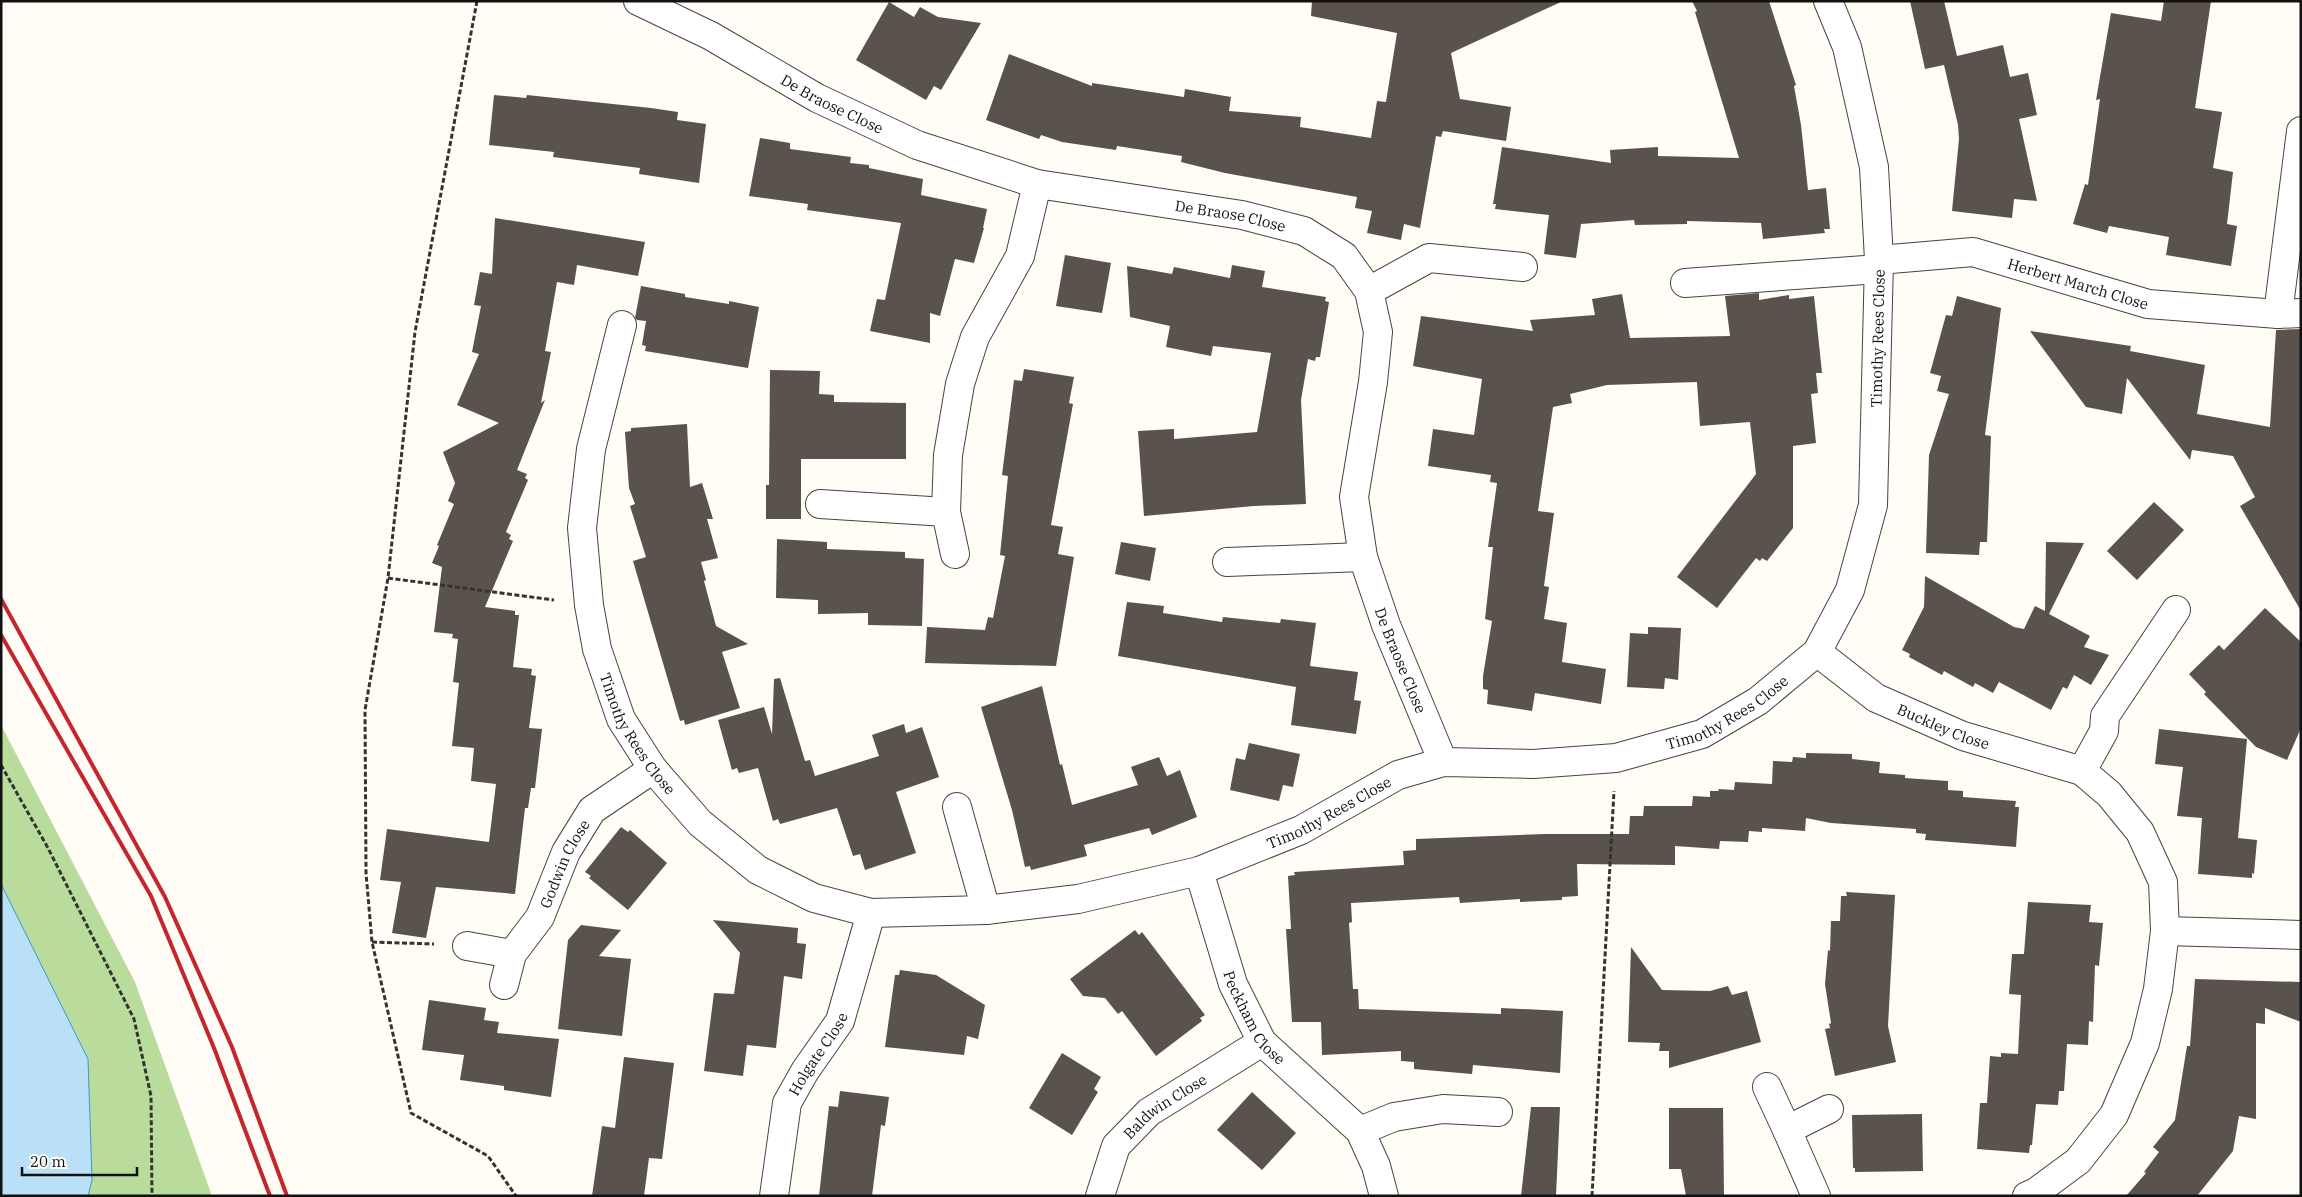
<svg xmlns="http://www.w3.org/2000/svg" width="2302" height="1197" viewBox="0 0 2302 1197" font-family="'IBM Plex Serif',serif">
<rect width="100%" height="100%" fill="#fffdf5"/>
<polygon fill="#b9dc9c" points="1,725 135,982 212,1196 88,1196 92,1180 87,1059 1,884"/>
<polygon fill="#b9e0f7" stroke="#3f96cf" points="1,884 88,1059 92,1180 88,1196 1,1196"/>
<g fill="#5a524d">
<polygon points="1312,1 1563,1 1451,53 1460,99 1511,107 1506,141 1443,131 1441,137 1436,136 1420,228 1404,224 1401,240 1367,233 1372,211 1355,208 1357,197 1225,173 1181,162 1182,156 1117,146 1116,150 1062,142 1041,135 1039,139 986,120 1009,54 1092,86 1092,83 1184,97 1185,89 1231,97 1229,111 1301,117 1300,127 1371,138 1377,101 1386,102 1397,33 1311,16"/>
<polygon points="1692,1 1769,1 1796,85 1794,86 1801,125 1808,190 1826,188 1830,229 1824,229 1825,233 1763,239 1761,223 1687,221 1687,224 1635,225 1634,220 1581,224 1576,258 1544,254 1549,215 1495,209 1496,204 1493,204 1502,147 1611,163 1610,150 1658,147 1658,156 1739,158 1695,12 1697,11"/>
<polygon points="1910,1 1944,1 1957,56 2003,45 2010,77 2028,73 2037,115 2019,119 2037,201 2014,199 2012,218 1952,211 1959,139 1958,125 1944,65 1925,69"/>
<polygon points="2164,1 2211,1 2195,108 2222,112 2213,168 2233,172 2227,224 2237,226 2231,266 2166,255 2169,237 2109,226 2107,233 2073,224 2085,184 2088,185 2100,99 2096,100 2111,13 2161,21"/>
<polygon points="889,2 914,17 920,7 938,17 981,23 941,90 934,86 926,100 856,60"/>
<polygon points="494,95 526,98 527,95 651,108 678,112 677,120 706,124 699,183 639,174 640,168 553,157 554,152 489,145"/>
<polygon points="760,138 790,143 790,149 851,157 850,163 869,165 869,168 923,179 921,195 987,209 983,228 984,228 974,263 955,259 940,316 930,313 930,343 870,331 877,299 885,300 901,223 807,210 808,204 749,196"/>
<polygon points="495,218 645,242 638,276 577,265 574,285 557,282 545,351 551,352 541,403 545,400 517,470 527,474 525,478 528,480 506,532 511,535 509,539 513,541 485,607 515,611 515,615 519,615 513,667 532,669 531,675 536,676 529,728 542,729 535,788 531,788 528,808 525,808 515,894 436,887 426,938 392,933 401,882 380,880 387,829 489,842 496,784 471,781 474,748 452,746 459,683 453,682 458,639 452,638 453,634 434,632 442,567 432,563 439,546 437,545 454,504 448,501 455,483 443,452 499,423 457,405 479,354 472,352 481,306 474,305 480,272 492,274"/>
<polygon points="1065,255 1111,263 1102,313 1056,306"/>
<polygon points="1232,265 1265,271 1262,287 1326,297 1325,301 1329,302 1320,357 1316,357 1315,361 1308,359 1301,400 1306,504 1254,506 1144,516 1138,431 1174,429 1174,439 1257,432 1271,353 1213,346 1211,356 1166,347 1170,326 1130,317 1127,266 1172,274 1174,267 1230,278"/>
<polygon points="641,286 685,294 685,297 729,304 729,301 759,307 748,368 645,351 646,346 642,345 646,321 637,320 635,318"/>
<polygon points="1759,293 1759,300 1789,295 1789,299 1814,296 1822,373 1816,373 1818,393 1811,394 1816,443 1793,446 1793,528 1767,561 1762,558 1760,561 1756,558 1717,608 1677,577 1756,474 1750,422 1700,426 1697,382 1607,385 1570,394 1572,403 1553,407 1538,511 1554,513 1544,586 1549,587 1544,619 1567,623 1562,662 1606,669 1601,704 1535,693 1532,711 1487,704 1488,690 1483,689 1483,676 1492,621 1485,619 1493,547 1488,547 1497,483 1490,482 1491,475 1428,466 1433,429 1474,435 1482,379 1413,366 1421,316 1533,331 1530,320 1595,315 1592,299 1622,294 1630,338 1730,336 1725,296"/>
<polygon points="1957,296 2001,308 1985,435 1991,436 1987,542 1980,542 1979,555 1926,553 1929,455 1949,394 1937,391 1941,376 1930,373 1946,315 1952,316"/>
<polygon points="2301,329 2301,611 2240,506 2255,497 2233,456 2192,450 2190,460 2127,378 2122,414 2086,407 2030,331 2131,346 2130,351 2205,365 2197,414 2270,427 2276,330"/>
<polygon points="1024,369 1074,377 1069,403 1073,404 1051,525 1063,527 1058,554 1074,557 1056,666 925,663 927,627 985,630 988,617 993,618 1005,556 1000,555 1008,476 1002,475 1014,380 1022,381"/>
<polygon points="770,370 820,371 819,394 834,395 834,402 906,403 906,459 801,459 801,519 766,519 766,485 769,485"/>
<polygon points="687,424 690,487 702,483 713,519 707,519 718,558 701,562 706,580 704,581 716,626 748,644 722,652 740,708 685,725 684,720 680,721 633,561 646,557 630,506 635,504 629,488 625,432 631,431 631,428"/>
<polygon points="2154,502 2184,530 2137,580 2107,551"/>
<polygon points="777,539 827,542 827,549 905,552 905,558 924,559 922,626 868,625 868,613 818,614 818,600 776,598"/>
<polygon points="1121,542 1156,548 1150,581 1115,574"/>
<polygon points="2046,542 2084,543 2049,614 2090,636 2084,647 2109,655 2091,685 2074,675 2067,689 2063,687 2051,710 1999,682 1993,693 1975,683 1973,687 1944,671 1942,675 1909,657 1910,654 1902,650 1924,607 1925,576 2014,627 2024,629 2035,606 2045,611"/>
<polygon points="1127,602 1164,606 1163,613 1222,622 1223,617 1280,623 1281,619 1316,623 1310,666 1358,672 1354,700 1361,701 1356,734 1291,725 1296,687 1118,656"/>
<polygon points="2265,608 2301,642 2301,728 2287,760 2256,747 2204,694 2206,692 2189,674 2219,645 2224,650"/>
<polygon points="1648,627 1681,628 1678,680 1665,678 1664,689 1627,687 1630,633 1648,634"/>
<polygon points="780,678 805,761 810,760 815,776 879,756 872,735 904,724 906,733 922,727 939,777 896,792 916,853 865,870 860,854 853,856 837,808 780,824 778,819 773,821 758,768 739,773 737,768 732,770 718,720 764,707 772,734 774,679"/>
<polygon points="1042,686 1060,765 1062,764 1072,805 1138,785 1131,767 1159,757 1167,776 1180,770 1197,817 1152,835 1149,828 1084,845 1087,856 1031,870 1030,866 1025,867 1012,810 981,707"/>
<polygon points="2159,729 2247,739 2238,838 2257,840 2254,874 2252,873 2252,878 2198,874 2202,818 2177,816 2183,767 2155,764"/>
<polygon points="1249,743 1300,754 1293,787 1283,785 1279,801 1230,790 1236,758 1245,760"/>
<polygon points="1806,753 1852,754 1852,759 1880,762 1879,773 1905,775 1905,778 1948,781 1948,790 1963,791 1963,797 2016,801 2015,807 2019,807 2016,847 1925,840 1926,834 1916,833 1916,829 1831,823 1806,818 1805,831 1762,828 1762,832 1749,831 1748,842 1720,841 1719,849 1675,846 1675,865 1577,864 1578,896 1562,897 1562,900 1520,902 1520,899 1460,903 1459,897 1351,903 1352,922 1349,923 1353,989 1358,989 1359,1009 1501,1014 1501,1008 1563,1011 1560,1073 1473,1065 1472,1074 1414,1069 1414,1062 1401,1061 1401,1051 1322,1055 1321,1022 1292,1022 1286,929 1291,929 1288,876 1295,875 1294,872 1404,865 1403,851 1416,850 1416,839 1546,834 1629,834 1630,816 1643,816 1644,806 1692,806 1693,796 1710,797 1710,791 1719,791 1718,789 1734,790 1735,782 1772,784 1773,761 1792,762 1793,757 1806,758"/>
<polygon points="621,827 628,832 630,830 667,863 628,910 589,878 591,876 585,872"/>
<polygon points="1846,892 1895,895 1888,1026 1896,1062 1835,1076 1825,1029 1830,1028 1829,1024 1831,1023 1825,984 1828,950 1830,951 1831,921 1840,921 1841,896 1847,896"/>
<polygon points="2028,902 2091,905 2089,922 2103,923 2099,966 2095,965 2093,1022 2089,1021 2088,1045 2067,1044 2064,1091 2059,1091 2058,1105 2036,1104 2032,1145 2030,1145 2029,1153 1977,1149 1980,1103 1987,1103 1990,1056 2001,1057 2001,1053 2018,1054 2021,995 2009,994 2012,954 2024,954"/>
<polygon points="713,920 798,928 797,943 806,944 802,979 784,976 776,1048 747,1045 743,1076 704,1071 714,993 734,994 740,953"/>
<polygon points="581,925 621,930 599,956 631,959 622,1036 558,1029 568,940"/>
<polygon points="1135,930 1139,935 1142,932 1205,1015 1200,1018 1202,1021 1156,1056 1122,1011 1118,1014 1105,998 1083,996 1070,979"/>
<polygon points="1631,947 1662,990 1710,991 1728,986 1732,995 1747,991 1761,1042 1669,1068 1669,1051 1659,1051 1660,1043 1628,1042"/>
<polygon points="900,970 936,975 985,1005 978,1039 967,1036 964,1055 885,1047 895,975 899,975"/>
<polygon points="2195,979 2301,982 2301,1022 2265,1008 2265,1024 2256,1023 2256,1119 2239,1116 2233,1151 2197,1196 2126,1196 2146,1173 2144,1172 2159,1152 2153,1147 2175,1120 2187,1046 2190,1046"/>
<polygon points="429,1000 486,1008 484,1020 499,1022 497,1033 559,1039 551,1097 504,1090 504,1086 460,1080 464,1055 422,1050"/>
<polygon points="1062,1053 1101,1077 1094,1089 1098,1092 1072,1135 1029,1108"/>
<polygon points="624,1057 674,1063 662,1159 649,1158 644,1196 592,1196 602,1126 615,1128"/>
<polygon points="840,1091 889,1097 885,1126 881,1125 872,1196 819,1196 829,1106 838,1107"/>
<polygon points="1252,1092 1296,1133 1262,1170 1217,1130"/>
<polygon points="1531,1107 1560,1107 1556,1196 1521,1196"/>
<polygon points="1669,1108 1723,1108 1724,1196 1686,1196 1681,1169 1669,1169"/>
<polygon points="1922,1114 1923,1171 1855,1172 1855,1168 1853,1168 1852,1115"/>
</g>
<g fill="none" stroke-linecap="round" stroke-linejoin="round">
<g stroke="#444" stroke-width="30">
<g id="minor">
<path id="s1" d="M 638,1 L 711,36 L 817,98 L 917,145 L 1037,184"/>
<path id="s2" d="M 1879,260 L 1973,252 L 2148,304 L 2278,314 L 2301,313"/>
<polyline points="1685,283 1879,269"/>
<polyline points="1369,291 1429,258 1523,267"/>
<polyline points="2278,314 2301,131"/>
<path id="s3" d="M 622,325 L 591,449 L 582,528 L 589,605 L 597,649 L 621,719 L 653,769 L 700,823 L 758,870 L 814,898 L 871,913 L 986,910 L 1078,899 L 1199,871 L 1301,830 L 1398,775 L 1443,762 L 1533,764 L 1616,758 L 1702,734 L 1758,701 L 1817,652 L 1850,590 L 1873,505 L 1879,260 L 1874,167 L 1847,47 L 1828,1"/>
<polyline points="820,504 946,512"/>
<path id="s4" d="M 955,554 L 946,512 L 948,455 L 960,384 L 975,337 L 1020,256 L 1037,184 L 1242,215 L 1304,231 L 1344,256 L 1369,291 L 1378,332 L 1373,382 L 1354,497 L 1363,557 L 1386,625 L 1443,762"/>
<polyline points="1227,562 1363,557"/>
<path id="s5" d="M 1817,652 L 1876,698 L 1963,736 L 2082,771 L 2109,794 L 2140,832 L 2163,882 L 2165,931 L 2158,989 L 2145,1043 L 2114,1115 L 2078,1161 L 2036,1192 L 2027,1196"/>
<polyline points="2082,771 2104,731 2105,716 2176,610"/>
<polyline points="957,807 986,910"/>
<path id="s6" d="M 1199,871 L 1233,984 L 1262,1042 L 1360,1131 L 1376,1166 L 1384,1196"/>
<polyline points="2165,931 2301,935"/>
<polyline points="467,946 512,954 504,985"/>
<path id="s7" d="M 512,954 L 540,917 L 566,852 L 592,810 L 653,769"/>
<polyline points="1767,1087 1787,1130 1829,1109"/>
<polyline points="1787,1130 1816,1196"/>
<polyline points="1360,1131 1394,1117 1443,1109 1498,1112"/>
<path id="s8" d="M 774,1196 L 787,1103 L 805,1071 L 840,1021 L 871,913"/>
<path id="s9" d="M 1100,1196 L 1116,1146 L 1149,1112 L 1262,1042"/>
</g>
</g>
<g stroke="#333" stroke-width="3" stroke-dasharray="5 2.5" stroke-linecap="butt">
<polyline points="477,1 415,332 388,578 365,710 366,873 372,942 411,1113 488,1156 516,1196"/>
<polyline points="388,578 554,600"/>
<polyline points="1,765 48,848 134,1019 151,1096 152,1196"/>
<polyline points="372,942 434,944"/>
<polyline points="1592,1196 1614,791"/>
</g>
<use href="#minor" stroke="#fff" stroke-width="28"/>
<g stroke="#c4262e" stroke-width="4">
<polyline points="1,599 165,897 232,1047 287,1196"/>
<polyline points="1,635 151,896 214,1048 270,1196"/>
</g>
</g>
<g text-anchor="middle" dominant-baseline="central" stroke-width="5" stroke-linejoin="round" paint-order="stroke">
<g font-size="15" fill="#111" stroke="#fff">
<text stroke="none"><textPath href="#s1" startOffset="220">De Braose Close</textPath></text>
<text stroke="none"><textPath href="#s4" startOffset="584">De Braose Close</textPath></text>
<text stroke="none"><textPath href="#s2" startOffset="204">Herbert March Close</textPath></text>
<text stroke="none"><textPath href="#s3" startOffset="2060">Timothy Rees Close</textPath></text>
<text stroke="none"><textPath href="#s4" startOffset="1129">De Braose Close</textPath></text>
<text stroke="none"><textPath href="#s3" startOffset="1625">Timothy Rees Close</textPath></text>
<text stroke="none"><textPath href="#s5" startOffset="148">Buckley Close</textPath></text>
<text stroke="none"><textPath href="#s3" startOffset="424">Timothy Rees Close</textPath></text>
<text stroke="none"><textPath href="#s3" startOffset="1205">Timothy Rees Close</textPath></text>
<text stroke="none"><textPath href="#s7" startOffset="105">Godwin Close</textPath></text>
<text stroke="none"><textPath href="#s6" startOffset="158">Peckham Close</textPath></text>
<text stroke="none"><textPath href="#s8" startOffset="152">Holgate Close</textPath></text>
<text stroke="none"><textPath href="#s9" startOffset="116">Baldwin Close</textPath></text>
</g>
</g>
<rect width="2302" height="1197" fill="none" stroke="#111111" stroke-width="5"/>
<path d="M22 1167v8h115v-8" fill="none" stroke="#111111" stroke-width="2.5"/>
<text x="30" y="1167" font-size="15" fill="#111111" stroke="#ffffff" stroke-width="4" paint-order="stroke">20 m</text>
</svg>
